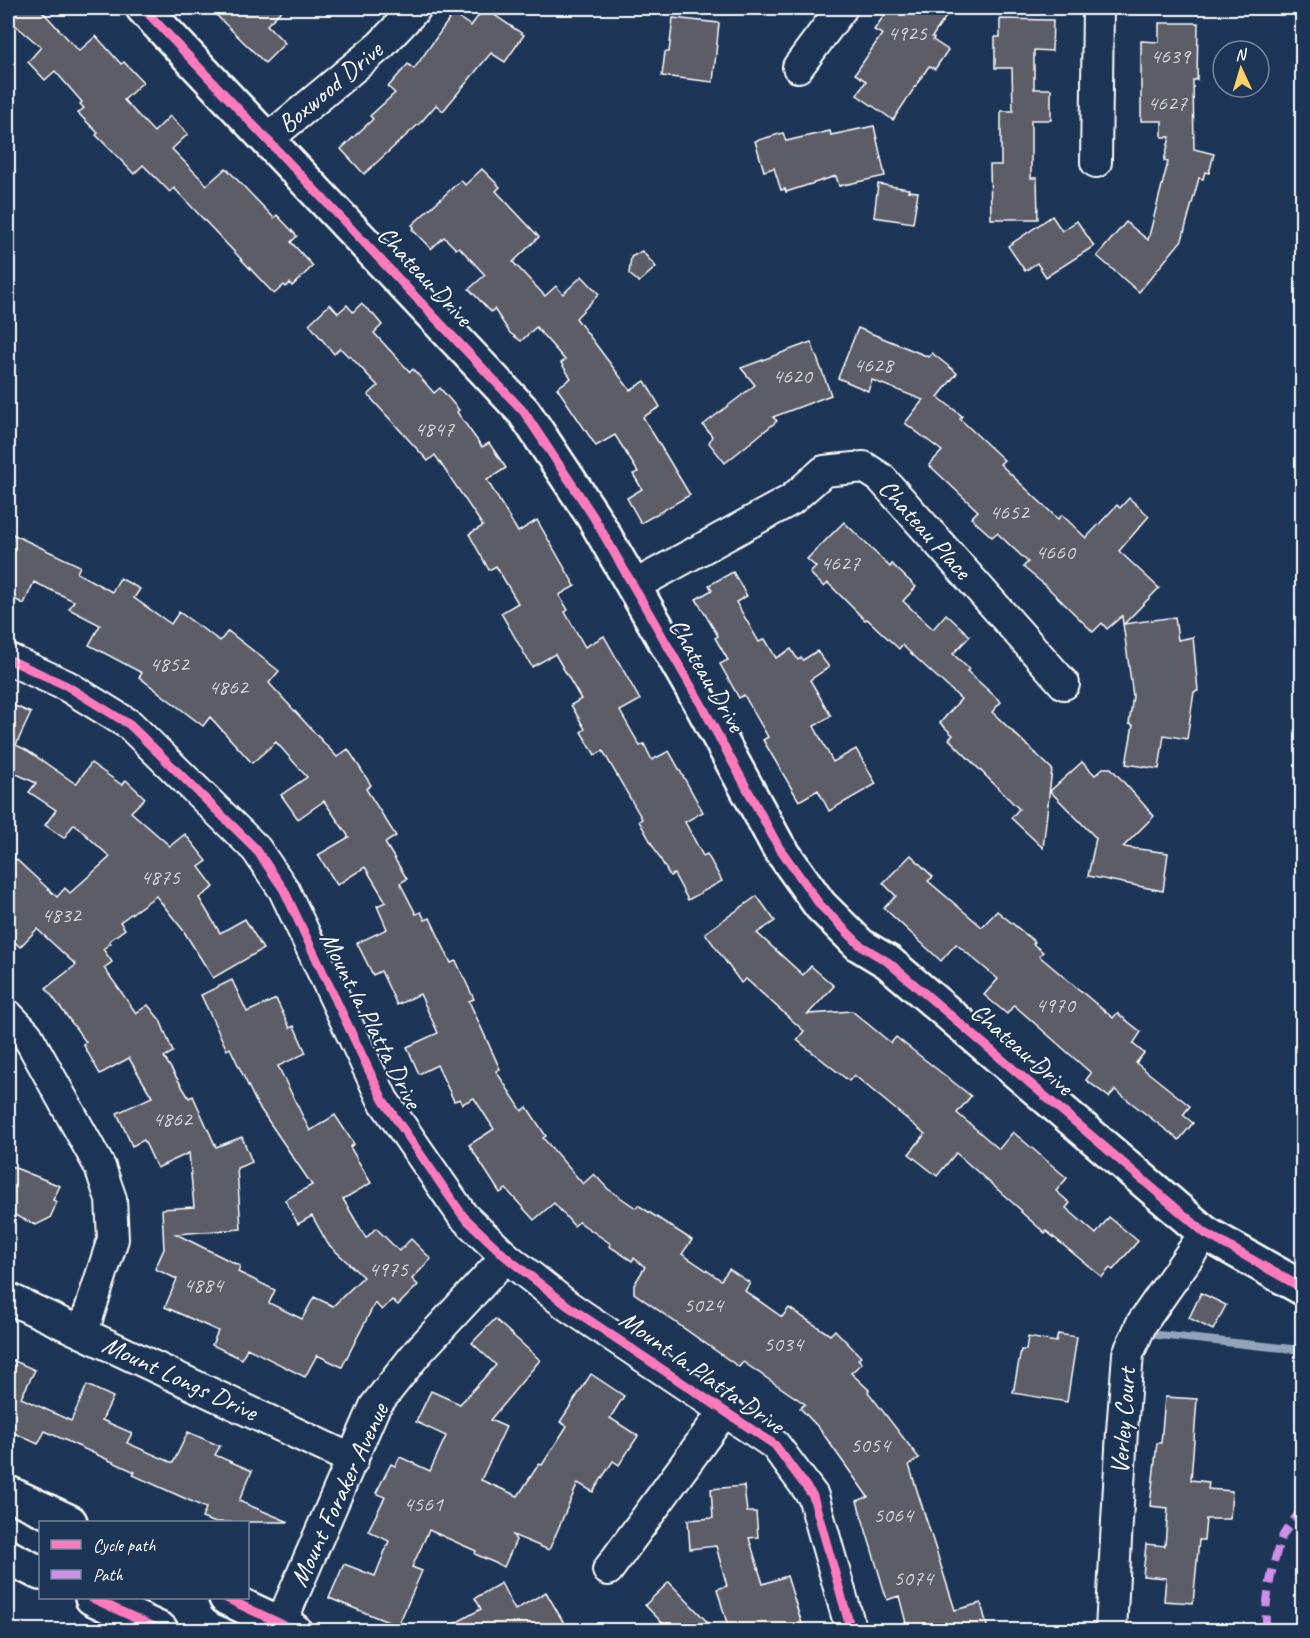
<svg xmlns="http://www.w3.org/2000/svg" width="1310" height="1638" viewBox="0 0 1310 1638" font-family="Caveat,sans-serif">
<rect width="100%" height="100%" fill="#1d3557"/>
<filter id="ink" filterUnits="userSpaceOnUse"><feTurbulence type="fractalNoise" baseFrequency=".0167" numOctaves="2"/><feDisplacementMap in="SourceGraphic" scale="12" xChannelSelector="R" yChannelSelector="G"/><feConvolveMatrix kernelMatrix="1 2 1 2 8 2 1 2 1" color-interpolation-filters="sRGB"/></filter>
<g filter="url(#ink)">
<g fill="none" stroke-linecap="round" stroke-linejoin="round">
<polyline stroke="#91a4bb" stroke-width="8" points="1158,1335 1302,1350"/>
</g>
<g fill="#5d5d67" stroke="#fff" stroke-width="1.5">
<polygon points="8,8 39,8 79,51 96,36 121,64 124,62 143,82 124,100 154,132 170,116 188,134 172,149 207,185 226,168 274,218 277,215 297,236 291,242 313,266 292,286 290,283 286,287 284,285 274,294 174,188 170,192 143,165 134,174 111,150 96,135 98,133 78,113 84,108 80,104 82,102 55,71 45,80 28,62 41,47 8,19"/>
<polygon points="209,8 284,8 267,25 285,43 265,63"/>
<polygon points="484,8 524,35 505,62 491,53 443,111 436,105 422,121 364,174 341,149 373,119 370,116 395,93 388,87 408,64 414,69 453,14 471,26"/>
<polygon points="889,8 952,8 932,37 934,38 933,40 948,50 935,69 929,66 893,120 857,95 866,81 855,74 882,34 874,30"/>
<polygon points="673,18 719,23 713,82 662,76 665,52 669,52"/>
<polygon points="1000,19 1053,20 1052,51 1034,50 1034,89 1051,89 1051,120 1031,120 1031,178 1037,178 1038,219 991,219 990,165 1001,165 1001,111 1013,111 1012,68 995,68 995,37 1000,37"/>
<polygon points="1159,23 1198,23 1197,80 1193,80 1194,149 1214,154 1209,173 1205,172 1203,179 1199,178 1182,240 1139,292 1097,256 1126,222 1148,240 1168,162 1164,161 1170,137 1162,137 1162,121 1141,121 1141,41 1159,42"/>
<polygon points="874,126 885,176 839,186 836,176 786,192 785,189 781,190 774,168 764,171 755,141 783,133 786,141 830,131 831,135"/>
<polygon points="482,169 500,187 496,191 539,237 513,262 545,296 556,286 563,294 582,276 599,294 576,318 630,390 645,381 660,407 643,417 690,495 641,523 627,498 642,489 633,474 638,472 615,435 596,446 557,388 571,378 561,363 565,360 536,327 521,341 510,333 494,309 491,312 469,289 485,275 459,247 456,249 444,237 431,249 412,229 414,227 412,225 461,180 465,185"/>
<polygon points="878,184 909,189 908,191 918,192 913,223 874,217"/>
<polygon points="1052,216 1062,231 1077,221 1094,246 1046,277 1037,263 1025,271 1008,246"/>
<polygon points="642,251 656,267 639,282 629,274 631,257"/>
<polygon points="330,304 338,313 347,305 353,312 361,304 373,314 382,325 374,333 410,372 413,369 434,393 440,388 459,410 457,412 482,447 489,443 506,468 487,480 518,532 537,520 575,586 559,595 568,610 565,612 585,647 604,636 640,700 620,711 640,746 644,744 652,760 669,751 703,812 685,822 703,856 707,854 722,881 688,900 674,874 670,876 639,821 642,819 603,751 595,755 581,732 585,729 571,705 581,699 555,654 532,667 501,613 518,603 496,566 489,570 469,534 483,526 435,455 428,461 368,395 378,386 350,356 349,357 340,348 334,354 309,324"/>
<polygon points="858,328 929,357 932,353 957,373 938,397 962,416 960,419 1004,460 1000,464 1058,519 1062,515 1086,538 1117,505 1120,508 1129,498 1149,516 1119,551 1159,588 1124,624 1175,617 1178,640 1193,637 1198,691 1194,692 1187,739 1164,735 1159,769 1126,764 1133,725 1129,724 1133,696 1122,616 1107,629 1102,623 1093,632 1046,586 1023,567 1028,562 997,533 992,537 971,518 978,511 929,465 942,451 905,423 923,400 872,380 868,391 838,378"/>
<polygon points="811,342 831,395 773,417 777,421 725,463 709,443 712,436 703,425 755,385 741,368"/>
<polygon points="844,522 890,567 892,564 916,587 903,601 933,629 946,614 970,636 953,654 969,669 967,671 1001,702 992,712 1052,769 1043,848 1011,818 1019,809 949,739 953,735 940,723 961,699 902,645 899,649 867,619 865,620 828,583 824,587 810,573 816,567 807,559"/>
<polygon points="8,532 80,566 77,573 112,592 120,578 140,589 134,598 171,624 179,612 220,641 228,631 279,671 269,683 337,757 348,749 371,785 366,789 396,836 385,843 407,879 400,883 416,914 421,912 425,920 430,918 451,963 456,961 474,999 469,1001 500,1069 496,1071 522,1111 527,1107 546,1136 543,1138 583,1184 594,1174 608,1189 636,1208 638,1205 692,1240 682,1254 721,1280 729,1269 750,1283 745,1291 782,1317 789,1308 830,1335 835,1330 861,1357 858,1359 862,1363 851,1373 869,1390 868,1392 919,1458 909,1465 955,1610 981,1603 988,1630 905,1630 904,1624 906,1623 899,1596 887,1600 857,1501 868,1497 819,1428 800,1408 805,1404 743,1362 739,1367 634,1293 634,1285 645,1267 634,1258 632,1261 609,1246 611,1244 579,1222 574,1226 554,1203 534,1220 506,1189 500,1193 469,1145 494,1129 474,1098 462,1104 460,1099 454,1101 437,1065 419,1074 407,1047 438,1033 420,994 397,1005 381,971 373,975 357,943 387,929 377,906 386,902 365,867 337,885 318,855 349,837 324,801 298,819 281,795 307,777 276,742 252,763 210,717 203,726 139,677 142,673 89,645 100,625 69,609 74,601 34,582 24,604 8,596"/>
<polygon points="733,572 747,596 736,602 759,642 765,639 776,658 791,649 798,660 801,658 803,660 817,651 829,667 810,680 831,716 814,726 833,762 856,749 876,784 829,811 818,790 799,801 763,740 768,737 744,695 739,698 720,664 728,660 715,638 718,636 696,599 712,590 709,585"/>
<polygon points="8,703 31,713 16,745 28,751 76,784 91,763 122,785 126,780 145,798 131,812 170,846 185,834 207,861 199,867 214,887 199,898 220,933 245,919 263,949 213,978 183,930 156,896 120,922 125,929 109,941 111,943 103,949 112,962 104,968 136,1013 148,1005 160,1020 173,1052 164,1057 189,1098 193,1096 216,1147 242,1137 252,1162 237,1168 241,1229 176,1234 240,1266 238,1272 275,1290 269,1303 302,1319 314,1297 333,1306 363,1277 328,1244 312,1216 298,1224 285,1200 312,1185 257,1104 230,1048 227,1050 201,995 232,980 247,1012 276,999 290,1028 294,1026 306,1053 278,1066 310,1131 335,1115 354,1144 350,1147 371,1183 343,1199 366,1238 376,1228 399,1251 411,1239 431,1259 412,1279 418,1285 398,1305 392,1300 382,1310 375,1303 342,1367 317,1355 305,1377 247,1348 242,1359 212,1345 218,1331 165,1307 177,1279 155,1269 164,1249 162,1209 194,1207 189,1153 157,1168 144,1140 132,1146 117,1113 152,1097 129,1058 100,1074 83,1044 86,1042 46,988 76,965 37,929 20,947 8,936 8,852 57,897 65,888 70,893 110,857 74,824 64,838 45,825 56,810 29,792 36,783 8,770"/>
<polygon points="1082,762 1095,775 1103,768 1111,768 1154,816 1123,847 1168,853 1163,891 1088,876 1096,838 1050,791"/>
<polygon points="911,855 933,877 928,881 982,927 997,911 1035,942 1033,944 1043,952 1039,956 1113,1018 1117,1013 1141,1032 1133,1044 1144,1053 1136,1063 1190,1106 1183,1115 1193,1123 1179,1140 1115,1090 1109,1097 1086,1080 1091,1073 1014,1005 1007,1014 984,995 998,979 956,944 941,961 884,908 896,896 883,883"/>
<polygon points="757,896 775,921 757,933 803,975 811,966 834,986 808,1014 852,1011 891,1043 896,1037 971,1096 957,1113 999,1149 1013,1132 1067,1178 1056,1191 1070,1203 1066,1208 1096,1234 1109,1217 1138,1241 1113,1270 1110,1268 1102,1277 1046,1231 1045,1233 1021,1212 1022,1211 956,1153 937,1176 909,1154 925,1134 854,1075 849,1081 797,1040 804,1031 746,979 741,983 705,933"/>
<polygon points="8,1165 60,1186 53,1200 57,1202 50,1218 36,1225 8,1212"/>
<polygon points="1201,1293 1226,1305 1213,1330 1189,1318"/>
<polygon points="495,1319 540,1360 490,1420 506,1427 481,1480 518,1496 539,1464 542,1465 567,1426 560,1422 591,1374 624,1396 610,1418 638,1436 619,1465 613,1461 593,1492 578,1483 549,1550 513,1535 516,1540 504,1567 475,1554 476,1551 429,1530 412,1567 422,1571 398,1626 329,1598 344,1564 375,1576 389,1541 368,1531 385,1497 376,1493 391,1464 395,1466 400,1457 430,1471 446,1436 416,1422 431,1391 460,1404 496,1365 472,1343"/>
<polygon points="1058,1334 1077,1337 1067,1402 1013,1393 1021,1350 1026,1350 1028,1337 1056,1342"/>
<polygon points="8,1358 35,1370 21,1398 71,1421 87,1385 113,1397 102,1420 132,1433 127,1443 173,1463 188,1432 220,1446 215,1455 252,1471 239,1501 289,1522 213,1522 202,1518 206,1508 133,1475 135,1472 45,1431 38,1444 8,1430"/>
<polygon points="1165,1397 1197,1399 1191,1480 1209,1482 1208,1489 1232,1491 1230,1519 1206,1519 1204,1540 1199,1540 1193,1603 1164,1601 1166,1578 1143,1576 1146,1544 1165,1546 1168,1508 1150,1506 1157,1443 1161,1443"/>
<polygon points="744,1486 747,1512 756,1512 758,1537 749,1538 763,1584 787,1576 804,1630 729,1630 717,1589 727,1586 716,1546 690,1549 688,1520 713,1518 711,1489"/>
<polygon points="669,1582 715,1630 669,1630 645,1605"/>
<polygon points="501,1583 515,1610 546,1592 568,1630 443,1630 481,1609 475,1598"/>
</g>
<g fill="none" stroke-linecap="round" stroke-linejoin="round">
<g stroke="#fff" stroke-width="34">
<g id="minor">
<polyline points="798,67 842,8"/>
<polyline points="268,139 381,45 416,8"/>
<polyline points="1096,162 1098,8"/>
<polyline points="632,587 791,500 824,471 864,467 881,478 1064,684"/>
<polyline points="8,659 67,686 130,725 256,849 284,890 383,1100 463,1216 506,1257 568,1306 775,1445 813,1496 851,1630"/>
<polyline points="8,1015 27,1035 100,1167 111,1199 113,1239 83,1332"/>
<polyline points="8,1298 353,1460"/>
<polyline points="608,1570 725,1410"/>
<polyline points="278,1630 375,1406 417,1353 506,1257"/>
<polyline points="1111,1630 1122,1431 1128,1354 1142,1323 1205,1233"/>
</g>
</g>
<g stroke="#fff" stroke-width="38">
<polyline id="tertiary" points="143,8 524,412 593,516 700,702 778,846 820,905 860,945 888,962 1205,1233 1302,1288"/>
</g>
<g stroke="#fff" stroke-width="38">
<g id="primary">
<polyline points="8,1493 70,1522"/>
<polyline points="8,1557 40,1573"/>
<polyline points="92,1598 161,1630"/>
<polyline points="226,1598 294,1630"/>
</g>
</g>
<use href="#minor" stroke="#1d3557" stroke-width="30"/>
<use href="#tertiary" stroke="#1d3557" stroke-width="33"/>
<use href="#primary" stroke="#1d3557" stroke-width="33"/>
<g stroke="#ce8fe9" stroke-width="8" stroke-dasharray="15 8" stroke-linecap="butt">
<polyline points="1302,608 1298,624 1302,668"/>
<path d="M 1267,1630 C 1262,1612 1274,1557 1281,1539 C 1286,1528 1296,1518 1302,1508"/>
</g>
<g stroke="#1d3557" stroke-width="13">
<g id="cycleway">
<polyline points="143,8 524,412 593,516 700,702 778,846 820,905 860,945 888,962 1205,1233 1302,1288"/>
<polyline points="8,659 67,686 130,725 256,849 284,890 383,1100 463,1216 506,1257 568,1306 775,1445 813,1496 851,1630"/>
<polyline points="92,1598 161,1630"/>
<polyline points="226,1598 294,1630"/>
</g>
</g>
<use href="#cycleway" stroke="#fd7abc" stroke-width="9"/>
</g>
</g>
<g text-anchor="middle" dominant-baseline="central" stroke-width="4.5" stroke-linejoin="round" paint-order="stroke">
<g font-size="22" fill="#d6d6d9">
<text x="907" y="33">4925</text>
<text x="1170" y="56">4639</text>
<text x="1167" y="103">4627</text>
<text x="873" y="365">4628</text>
<text x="792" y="376">4620</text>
<text x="434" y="429">4847</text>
<text x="1009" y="512">4652</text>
<text x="1055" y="552">4660</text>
<text x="840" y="563">4627</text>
<text x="169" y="664">4852</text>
<text x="228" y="687">4862</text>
<text x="160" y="877">4875</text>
<text x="61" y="915">4832</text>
<text x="1055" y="1005">4970</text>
<text x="172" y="1119">4862</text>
<text x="388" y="1269">4975</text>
<text x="203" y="1285">4884</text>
<text x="703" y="1305">5024</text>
<text x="783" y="1344">5034</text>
<text x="870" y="1445">5054</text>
<text x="423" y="1504">4561</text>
<text x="893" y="1515">5064</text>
<text x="913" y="1578">5074</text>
</g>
<g font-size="26" fill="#fff" stroke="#1d3557">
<text transform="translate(330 87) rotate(-40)">Boxwood Drive</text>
<text transform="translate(425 276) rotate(47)">Chateau Drive</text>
<text transform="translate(925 529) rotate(48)">Chateau Place</text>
<text transform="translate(707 675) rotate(60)">Chateau Drive</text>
<text transform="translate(371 1020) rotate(63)">Mount la Platta Drive</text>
<text transform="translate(1022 1049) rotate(41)">Chateau Drive</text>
<text transform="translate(702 1372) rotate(35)">Mount la Platta Drive</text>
<text transform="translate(180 1378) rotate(25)">Mount Longs Drive</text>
<text transform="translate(1123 1421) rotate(-86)">Verley Court</text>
<text transform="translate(339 1495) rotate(-65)">Mount Foraker Avenue</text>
</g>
</g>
<rect width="1310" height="1638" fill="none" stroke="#1d3557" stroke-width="30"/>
<rect x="15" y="15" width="1280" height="1608" fill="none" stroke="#fff" stroke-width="2" filter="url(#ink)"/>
<rect x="39" y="1521" width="210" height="78" fill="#1d3557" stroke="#77869a" stroke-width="1.5"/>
<rect x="51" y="1540" width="30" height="9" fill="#fd7abc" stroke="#77869a" stroke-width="1.5"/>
<text x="93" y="1551" font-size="18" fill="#ffffff">Cycle path</text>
<rect x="51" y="1570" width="30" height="9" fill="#ce8fe9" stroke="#77869a" stroke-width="1.5"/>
<text x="93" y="1581" font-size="18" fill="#ffffff">Path</text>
<g transform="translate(1241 69) rotate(356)"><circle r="28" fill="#1d3557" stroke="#77869a" stroke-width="1.5"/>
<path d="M0-4.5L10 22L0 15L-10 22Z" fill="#ffd166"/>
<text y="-9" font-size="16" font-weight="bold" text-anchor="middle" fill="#ffffff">N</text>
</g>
</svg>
